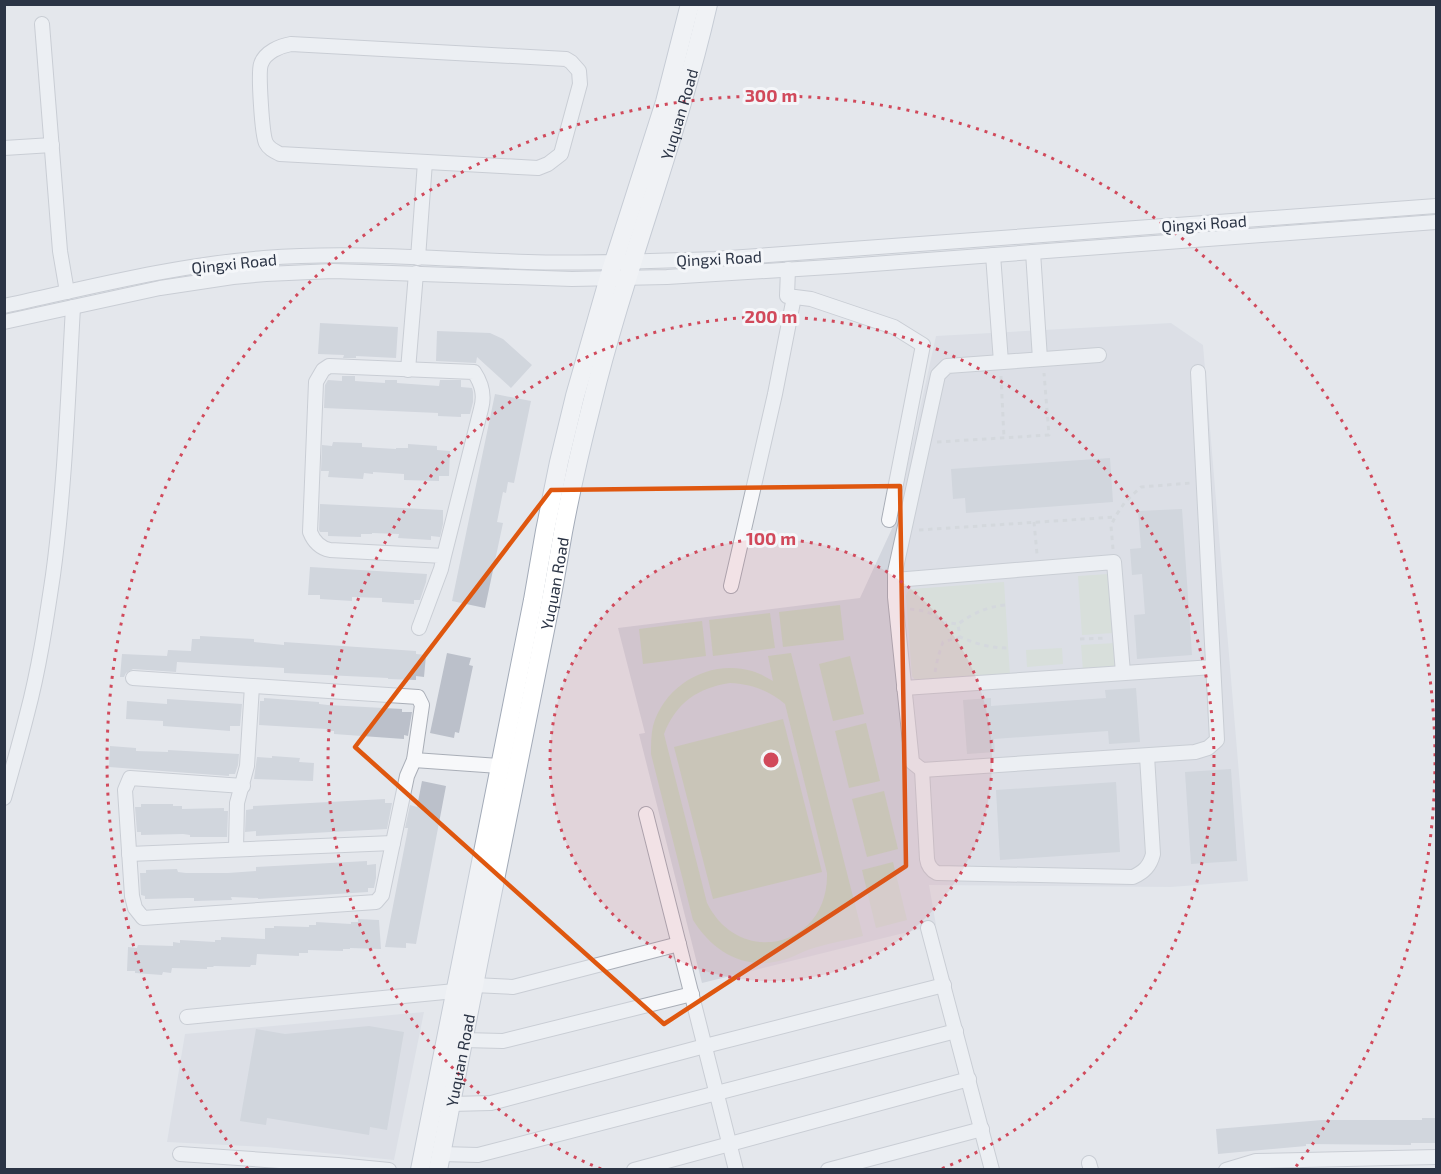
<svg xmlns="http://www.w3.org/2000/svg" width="1441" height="1174" viewBox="0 0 1441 1174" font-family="'Exo 2',sans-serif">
<rect width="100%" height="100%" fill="#e4e7ec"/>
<g fill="#d2d6de">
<polygon points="1171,323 1203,345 1248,881 1171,887 929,885 936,925 702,983 639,734 645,733 618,628 860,598 895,522 936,336"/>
<polygon points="424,1012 394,1160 266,1147 167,1142 185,1034"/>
</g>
<g fill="#c9d6c5" fill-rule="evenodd">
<polygon points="1109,574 1113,633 1082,635 1078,576"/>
<polygon points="1004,582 1010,676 920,682 915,680 912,676 906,596 908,591 913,589"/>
<polygon points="840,605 844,640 783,647 779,612"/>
<polygon points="770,613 775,648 713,656 709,620"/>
<polygon points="702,621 706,656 643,664 639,629"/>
<polygon points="1116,643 1118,668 1083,671 1081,645"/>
<polygon points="1062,648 1063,664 1027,667 1026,650"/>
<path d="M 791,653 L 863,936 C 844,941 823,944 805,951 C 797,954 791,958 783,960 C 745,971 713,952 693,920 L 651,754 C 651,745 651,735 653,726 C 665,684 710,659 752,671 C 759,673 766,677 773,681 L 768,656 ZM 730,683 C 751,684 768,690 785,704 L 827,873 C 829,947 740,969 707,903 L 664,734 C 676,703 697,688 730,683 Z"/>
<polygon points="850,656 864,714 833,721 819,664"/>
<polygon points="783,719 822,872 713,899 674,747"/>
<polygon points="866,723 880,781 849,788 835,731"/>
<polygon points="884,791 898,849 867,857 852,799"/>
<polygon points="893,862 907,920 876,928 862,870"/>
</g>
<g fill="#bbc0ca">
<polygon points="320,323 398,327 396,358 356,356 356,358 343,358 344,355 318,354"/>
<polygon points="437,331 490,333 503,339 532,365 511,388 477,357 476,363 436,361"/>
<polygon points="342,376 355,376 355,381 385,383 385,380 397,380 397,383 439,386 440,380 461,380 461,387 472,388 473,392 473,402 470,414 461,414 461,417 438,416 438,413 324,408 325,385 328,380 342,381"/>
<polygon points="495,394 531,401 514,483 508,482 506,493 503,492 497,522 503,523 485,608 452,601"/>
<polygon points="333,442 362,443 362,447 396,449 396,448 408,448 408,444 437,446 437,450 450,451 449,476 439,476 439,481 404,480 404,474 373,472 373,474 364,473 363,479 328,477 329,471 321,471 322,445 332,446"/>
<polygon points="1110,458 1113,502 966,513 965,498 953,499 951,469"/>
<polygon points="320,504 443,510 443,524 440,537 431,536 431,540 398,538 399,534 372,533 372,534 361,534 361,537 328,536 328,532 320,532 319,530"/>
<polygon points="1182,509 1192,655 1137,659 1134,615 1145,614 1142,574 1132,575 1130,549 1141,548 1138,511"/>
<polygon points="310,567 427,574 426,582 420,600 414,600 414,604 382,602 382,598 352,597 352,601 320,599 320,595 308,595"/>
<polygon points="200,636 254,639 254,642 284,645 284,642 416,651 416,654 426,655 424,677 416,676 416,680 388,679 388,678 284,673 284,668 177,662 176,672 133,669 126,673 124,677 120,677 122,654 167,656 168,650 191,651 192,639 200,639"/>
<polygon points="447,653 471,658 469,665 473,666 459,733 455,732 454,738 430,733"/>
<polygon points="1136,688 1140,742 1109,744 1108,731 994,739 995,752 967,754 963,700 991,698 991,706 1106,698 1105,690"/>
<polygon points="264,698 319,702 319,704 328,705 402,709 402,712 412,712 408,736 404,735 404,739 334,734 334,731 326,731 327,729 259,725 260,701 264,701"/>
<polygon points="167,699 242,704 240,726 230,726 230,731 205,729 163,726 163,721 126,719 127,701 167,704"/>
<polygon points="110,746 136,748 136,751 168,752 168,750 239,754 238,765 235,774 229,774 229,776 109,767"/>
<polygon points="272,756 300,758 299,762 314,763 313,781 254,779 257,757 272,758"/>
<polygon points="1231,769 1237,861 1191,864 1185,772"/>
<polygon points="422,781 446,786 416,944 406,943 406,948 385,947 407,834 408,828 405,828 410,805 417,807"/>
<polygon points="1116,782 1120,852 1000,860 996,790"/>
<polygon points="385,799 385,803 392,803 387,829 256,836 256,831 245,832 246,810 253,809 253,806"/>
<polygon points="141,804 173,804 173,806 182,806 182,809 224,808 224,811 228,811 227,837 190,837 190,835 183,834 141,835 141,832 137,832 135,807 141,807"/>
<polygon points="367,861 367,865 376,864 376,878 374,888 368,888 368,892 258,899 258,898 231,897 232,900 194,901 194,898 187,898 145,899 145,896 141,895 140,873 146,873 146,870 177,869 178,872 186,873 228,873 256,871 256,867"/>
<polygon points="358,919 379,920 381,949 350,948 350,949 343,949 343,951 308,950 308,953 299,953 299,956 257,954 256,965 251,965 250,967 214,966 213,967 207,967 207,969 172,968 171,973 163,972 162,975 135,973 135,971 127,971 128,947 137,948 138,945 173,946 173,942 180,943 180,940 215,942 215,940 221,940 221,937 265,939 265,928 274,928 274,926 309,927 309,925 316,925 316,922 351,924 351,922 358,922"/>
<polygon points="369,1026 404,1032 387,1130 370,1127 369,1135 267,1118 266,1125 240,1121 256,1029 285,1034"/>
<polygon points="1422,1118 1437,1118 1437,1143 1411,1143 1411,1145 1306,1144 1306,1146 1218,1154 1216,1129 1322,1120 1422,1120"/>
</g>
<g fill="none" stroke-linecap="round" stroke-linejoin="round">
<g stroke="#a9aeb7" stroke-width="16">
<g id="minor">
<polyline points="42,24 60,251 67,292"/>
<path d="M 291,44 L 566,59 L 571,62 L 579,71 L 580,84 L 561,154 L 548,164 L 538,168 L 280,154 C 274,151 269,149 266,143 C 262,135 258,72 261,64 C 265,52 280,46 291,44 Z"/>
<polyline points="4,148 52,145"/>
<polyline points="1033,252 1040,359"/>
<polyline points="993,255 1001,362"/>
<polyline points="418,258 425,162"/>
<polyline points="788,269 787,296 811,299 894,327 923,345 889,520"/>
<path d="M 4,306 C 91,287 176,265 264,258 C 352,251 440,259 528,262 C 591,264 653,261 715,259 L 1436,206"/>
<polyline points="4,322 160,288 233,277 266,274 333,271 572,279 667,277 846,266 1436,222"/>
<polyline points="1099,355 947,366 938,375 895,572 895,597 912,762 922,770 1195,752 1208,748 1217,740 1198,372"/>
<polyline points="408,370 416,273"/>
<polyline points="895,580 1114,562 1123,673"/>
<polyline points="731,586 775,394 794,297"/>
<path d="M 419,628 L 441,569 L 444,556 L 481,409 C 485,395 482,384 474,372 L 329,366 L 323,370 L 316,382 L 310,532 C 314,542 320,548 330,550 L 444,556"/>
<polyline points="133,678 418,697 422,705 414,760 407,776 382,895 376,902 143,918 135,908 132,896 125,790 130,778 243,786"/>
<polyline points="904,688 1213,667"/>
<polyline points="414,760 499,766"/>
<path d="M 922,770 L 927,859 C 928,866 931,870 937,873 L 1133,877 C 1144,872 1150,866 1153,854 L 1147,756"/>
<path d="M 4,798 C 12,770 20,742 27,714 C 39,669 46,622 53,575 C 65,487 68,396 73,307"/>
<polyline points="646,814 736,1170"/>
<polyline points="236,849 237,803 247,766 252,686"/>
<polyline points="129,854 393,843"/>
<polyline points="928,928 992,1170"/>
<polyline points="474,985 513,987 679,944"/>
<polyline points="187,1017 455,991"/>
<polyline points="463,1040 503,1041 692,994"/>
<polyline points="451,1104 491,1103 705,1046 944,985"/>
<polyline points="180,1154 338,1165 389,1170"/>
<polyline points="441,1154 478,1155 956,1031"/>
<polyline points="1089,1163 1091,1170"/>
<polyline points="634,1170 969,1079"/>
<polyline points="828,1170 982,1129"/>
<polyline points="1226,1170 1256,1161 1436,1157"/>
</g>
</g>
<g stroke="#a3abb8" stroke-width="20">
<g id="major">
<polyline points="420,1170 533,600 545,531 559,462 575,396 610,274 665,102 690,4"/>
<path id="s1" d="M 438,1170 C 474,985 510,799 548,615 C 554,587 558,560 563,532 C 571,489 581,446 592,403 C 625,268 677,140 708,4"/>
</g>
</g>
<g stroke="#c2c5cb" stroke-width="3" stroke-dasharray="4.5 4.5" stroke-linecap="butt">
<polyline points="1001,376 1004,438"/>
<polyline points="937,442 1049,435 1044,373"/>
<polyline points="1034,522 1037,554"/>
<polyline points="919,530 1115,517"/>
<polyline points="1113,549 1111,526 1115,517 1125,502 1141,487 1191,483"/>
<path d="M 1005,605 C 986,607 974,613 958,624 L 960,637 C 976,644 991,648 1008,648"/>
<polyline points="910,609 924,611 932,614 942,622 958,624"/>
<polyline points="1080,639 1106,638"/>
<polyline points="935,672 938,657 943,642 960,637"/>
</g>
<use href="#minor" stroke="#f7f8fa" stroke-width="14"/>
<use href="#major" stroke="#fff" stroke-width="18"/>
</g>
<path d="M0 0H1441V1174H0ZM 900,486 L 906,866 L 664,1024 L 355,747 L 551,490 Z" fill="#e4e7ec" fill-opacity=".55" fill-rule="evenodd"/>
<path fill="none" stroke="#df570f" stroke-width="4.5" stroke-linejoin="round" d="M 900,486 L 906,866 L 664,1024 L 355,747 L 551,490 Z"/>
<circle cx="771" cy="760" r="221" fill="#d1495b" fill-opacity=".12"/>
<g fill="none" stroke="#d1495b" stroke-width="3" stroke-dasharray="3 6">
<circle cx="771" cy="760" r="221"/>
<path d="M601 1169A443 443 0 1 1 941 1169"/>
<path d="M248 1169A664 664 0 1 1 1294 1169"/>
</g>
<g text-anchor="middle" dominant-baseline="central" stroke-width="6" stroke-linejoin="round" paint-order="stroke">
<g font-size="16" fill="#2b3445" stroke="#f4f6f9">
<text stroke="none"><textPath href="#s1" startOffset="1084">Yuquan Road</textPath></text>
<text transform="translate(1204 223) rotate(-4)">Qingxi Road</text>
<text transform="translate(719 258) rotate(-3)">Qingxi Road</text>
<text transform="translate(234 263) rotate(-6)">Qingxi Road</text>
<text stroke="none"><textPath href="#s1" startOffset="598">Yuquan Road</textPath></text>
<text stroke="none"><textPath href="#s1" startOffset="112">Yuquan Road</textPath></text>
</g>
</g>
<circle cx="771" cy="760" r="9" fill="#d1495b" stroke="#f4f6f9" stroke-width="3"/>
<g font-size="18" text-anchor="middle" font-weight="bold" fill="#d1495b" stroke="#f4f6f9" stroke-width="6" stroke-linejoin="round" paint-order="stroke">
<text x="771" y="102">300 m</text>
<text x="771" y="323">200 m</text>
<text x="771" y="545">100 m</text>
</g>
<rect width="1441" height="1174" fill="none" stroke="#2b3445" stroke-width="12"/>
</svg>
